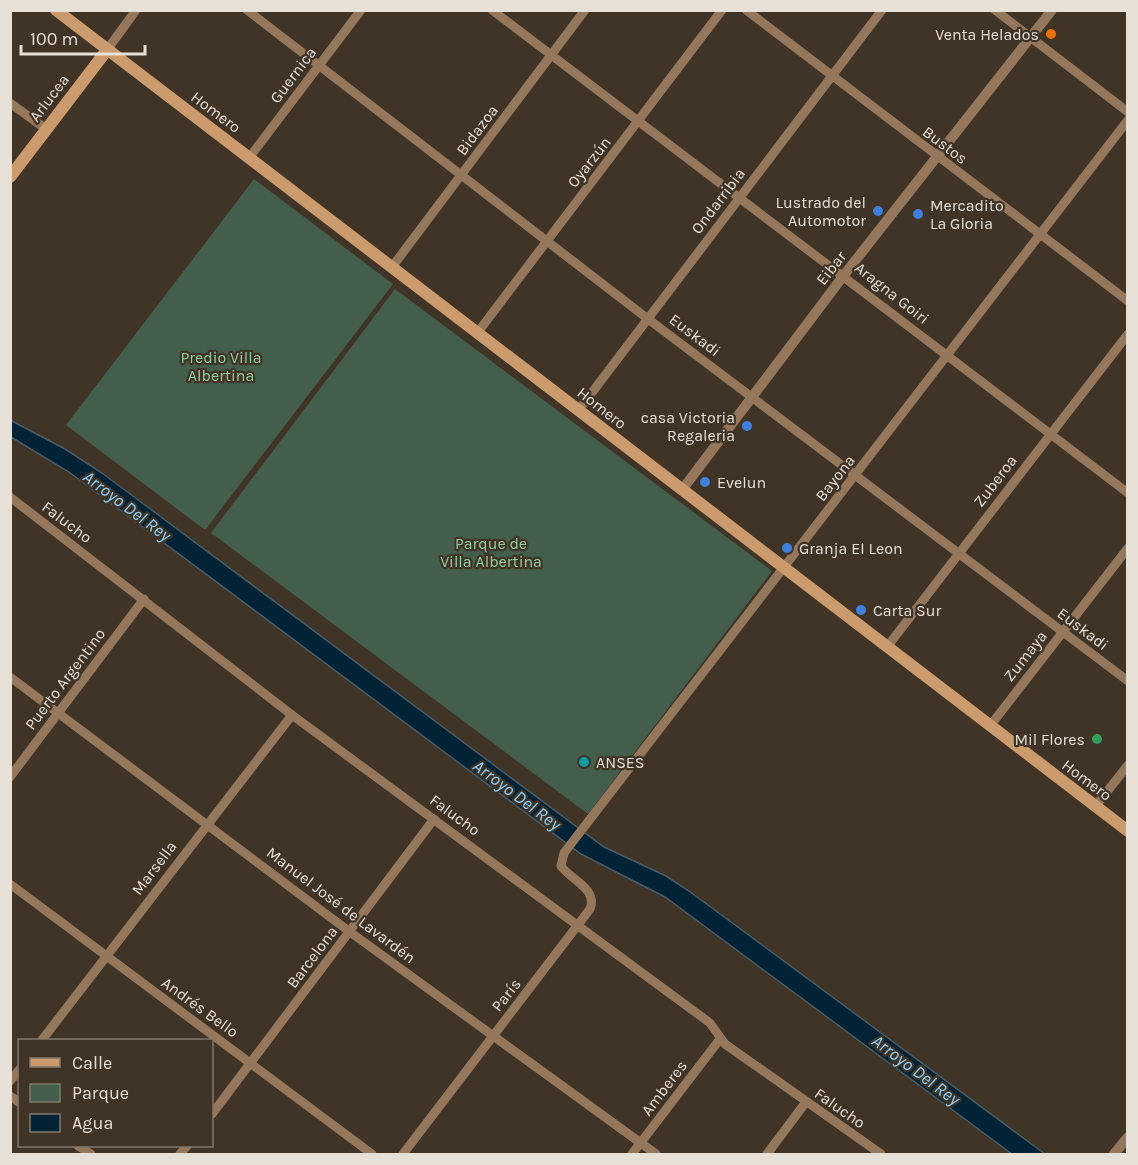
<svg xmlns="http://www.w3.org/2000/svg" width="1138" height="1165" viewBox="0 0 1138 1165" font-family="Karla,sans-serif">
<rect width="100%" height="100%" fill="#3f3426"/>
<g fill="#435e4a">
<polygon points="254,179 393,284 205,530 66,425"/>
<polygon points="395,289 772,571 588,814 211,533"/>
</g>
<polygon fill="#022335" stroke="#475c66" stroke-width="1.5" points="10,420 65,449 102,473 604,847 666,876 689,891 1045,1154 1012,1154 665,897 581,854 69,472 11,437"/>
<g fill="none" stroke-linecap="round" stroke-linejoin="round">
<g stroke="#95775b" stroke-width="9">
<polyline points="247,10 648,319 1128,681"/>
<polyline points="492,10 1128,493"/>
<polyline points="746,10 1128,301"/>
<polyline points="995,10 1128,112"/>
<polyline points="107,50 136,10"/>
<polyline points="10,103 46,129"/>
<polyline points="249,158 361,10"/>
<polyline points="392,267 585,10"/>
<polyline points="478,332 722,10"/>
<polyline points="578,411 882,10"/>
<polyline points="10,497 292,715 710,1023 725,1044 881,1154"/>
<polyline points="887,647 1128,334"/>
<polyline points="10,677 350,932 656,1154"/>
<polyline points="990,726 1128,548"/>
<polyline points="10,777 144,599"/>
<polyline points="1095,807 1128,765"/>
<polyline points="10,884 372,1154"/>
<polyline points="42,1040 292,715"/>
<polyline points="10,1081 20,1069"/>
<polyline points="10,1096 20,1103"/>
<polyline points="212,1114 434,819"/>
<polyline points="78,1146 91,1154"/>
<polyline points="180,1154 187,1146"/>
<path d="M 403,1154 L 590,909 C 598,889 571,880 561,866 L 564,853 L 1128,120"/>
<polyline points="632,1154 720,1039"/>
<polyline points="767,1154 806,1102"/>
</g>
<g stroke="#95775b" stroke-width="10">
<polyline points="682,490 844,275 1052,10"/>
<polyline points="1114,1154 1128,1137"/>
</g>
<g stroke="#cb9a6d" stroke-width="12">
<polyline points="56,10 1128,831"/>
<polyline points="10,177 107,50"/>
</g>
</g>
<circle fill="#e8710a" stroke="#3f3426" stroke-width="2" cx="1051" cy="34" r="6"/>
<g fill="#3f7fe0" stroke="#3f3426" stroke-width="2">
<circle cx="878" cy="211" r="6"/>
<circle cx="918" cy="214" r="6"/>
<circle cx="747" cy="426" r="6"/>
<circle cx="705" cy="482" r="6"/>
<circle cx="787" cy="548" r="6"/>
<circle cx="861" cy="610" r="6"/>
</g>
<circle fill="#2e9e5b" stroke="#3f3426" stroke-width="2" cx="1097" cy="739" r="6"/>
<circle fill="#0f9aa8" stroke="#3f3426" stroke-width="2" cx="584" cy="762" r="6"/>
<g text-anchor="middle" dominant-baseline="central" stroke-width="4.5" stroke-linejoin="round" paint-order="stroke">
<g font-size="16" fill="#e7e0d7" stroke="#3f3426" text-anchor="start">
<text x="1039" y="34" text-anchor="end">Venta Helados</text>
<text x="866" y="202" text-anchor="end">Lustrado del<tspan x="866" dy="18">Automotor</tspan></text>
<text x="930" y="205">Mercadito<tspan x="930" dy="18">La Gloria</tspan></text>
<text x="735" y="417" text-anchor="end">casa Victoria<tspan x="735" dy="18">Regaleria</tspan></text>
<text x="717" y="482">Evelun</text>
<text x="799" y="548">Granja El Leon</text>
<text x="873" y="610">Carta Sur</text>
<text x="1085" y="739" text-anchor="end">Mil Flores</text>
<text x="596" y="762">ANSES</text>
</g>
<g font-size="16" fill="#e7e0d7" stroke="#3f3426">
<text transform="translate(293 75) rotate(-53)">Guernica</text>
<text transform="translate(49 98) rotate(-53)">Arlucea</text>
<text transform="translate(216 112) rotate(37)">Homero</text>
<text transform="translate(477 130) rotate(-53)">Bidazoa</text>
<text transform="translate(945 145) rotate(37)">Bustos</text>
<text transform="translate(589 162) rotate(-52)">Oyarzún</text>
<text transform="translate(718 201) rotate(-53)">Ondarribia</text>
<text transform="translate(831 268) rotate(-52)">Eibar</text>
<text transform="translate(892 293) rotate(38)">Aragna Goiri</text>
<text transform="translate(695 335) rotate(37)">Euskadi</text>
<text transform="translate(602 408) rotate(38)">Homero</text>
<text transform="translate(835 478) rotate(-52)">Bayona</text>
<text transform="translate(995 481) rotate(-53)">Zuberoa</text>
<text transform="translate(67 522) rotate(37)">Falucho</text>
<text transform="translate(1083 629) rotate(37)">Euskadi</text>
<text transform="translate(1025 656) rotate(-52)">Zumaya</text>
<text transform="translate(65 679) rotate(-53)">Puerto Argentino</text>
<text transform="translate(1087 780) rotate(37)">Homero</text>
<text transform="translate(455 815) rotate(36)">Falucho</text>
<text transform="translate(154 868) rotate(-53)">Marsella</text>
<text transform="translate(341 905) rotate(37)">Manuel José de Lavardén</text>
<text transform="translate(312 957) rotate(-53)">Barcelona</text>
<text transform="translate(506 995) rotate(-52)">París</text>
<text transform="translate(200 1007) rotate(36)">Andrés Bello</text>
<text transform="translate(664 1088) rotate(-53)">Amberes</text>
<text transform="translate(840 1108) rotate(35)">Falucho</text>
</g>
<g font-size="16" fill="#8fd0a1" stroke="#3f3426">
<text x="221" y="357">Predio Villa<tspan x="221" dy="18">Albertina</tspan></text>
<text x="491" y="543">Parque de<tspan x="491" dy="18">Villa Albertina</tspan></text>
</g>
<g font-size="18" font-style="italic" fill="#8ad0fb" stroke="#3f3426">
<text transform="translate(127 506) rotate(37)">Arroyo Del Rey</text>
<text transform="translate(517 795) rotate(37)">Arroyo Del Rey</text>
<text transform="translate(916 1070) rotate(37)">Arroyo Del Rey</text>
</g>
</g>
<rect width="1138" height="1165" fill="none" stroke="#e7e0d7" stroke-width="24"/>
<rect x="18" y="1039" width="195" height="108" fill="#3f3426" stroke="#82796d" stroke-width="1.5"/>
<rect x="30" y="1058" width="30" height="9" fill="#cb9a6d" stroke="#82796d" stroke-width="1.5"/>
<text x="72" y="1069" font-size="18" fill="#e7e0d7">Calle</text>
<rect x="30" y="1084" width="30" height="18" fill="#435e4a" stroke="#82796d" stroke-width="1.5"/>
<text x="72" y="1099" font-size="18" fill="#e7e0d7">Parque</text>
<rect x="30" y="1114" width="30" height="18" fill="#022335" stroke="#82796d" stroke-width="1.5"/>
<text x="72" y="1129" font-size="18" fill="#e7e0d7">Agua</text>
<path d="M21 45v9h124v-9" fill="none" stroke="#e7e0d7" stroke-width="3"/>
<text x="30" y="45" font-size="18" fill="#e7e0d7" stroke="#3f3426" stroke-width="4.5" paint-order="stroke">100 m</text>
</svg>
